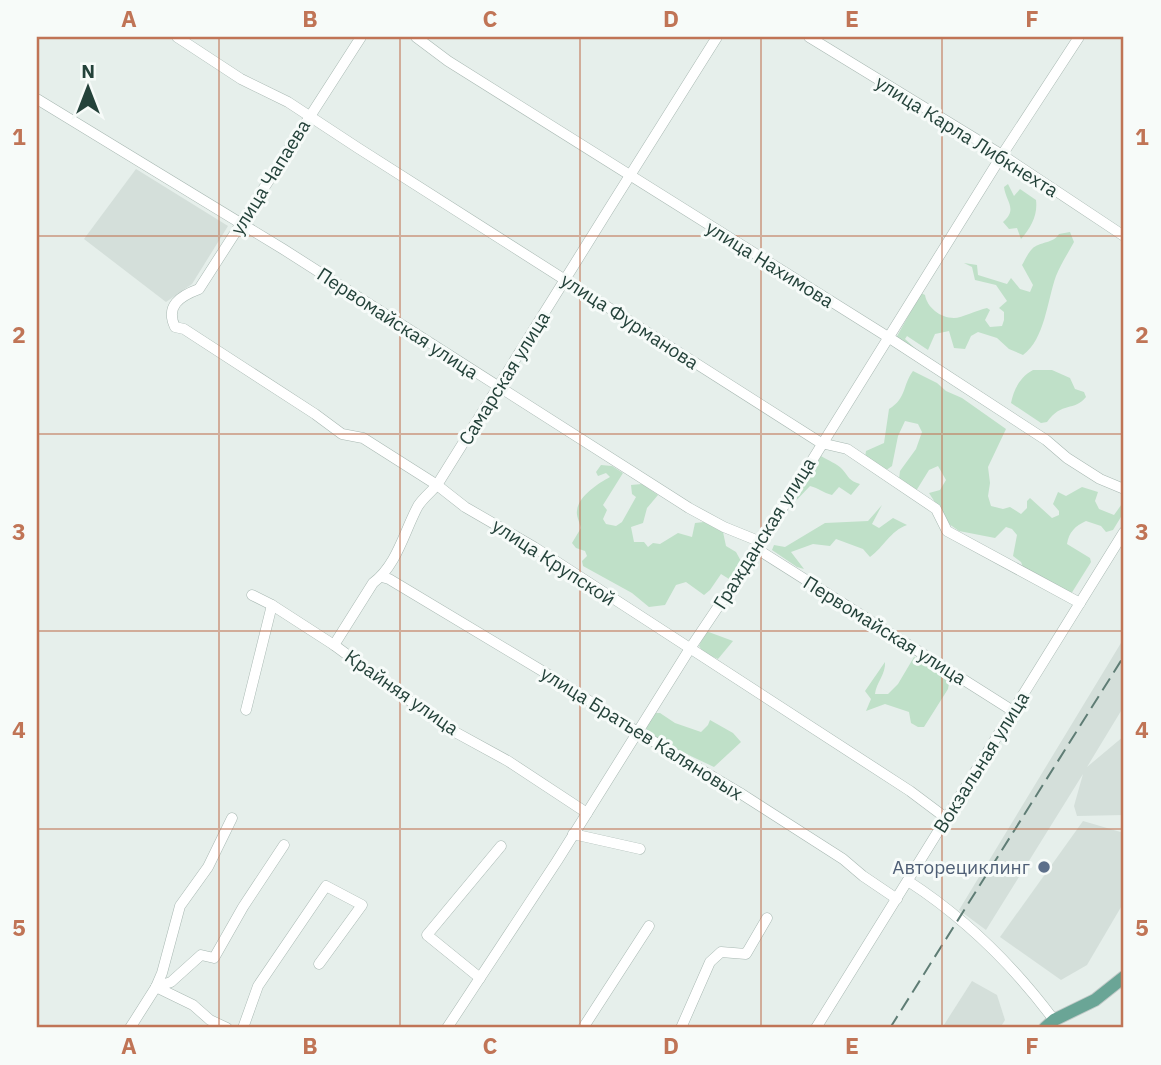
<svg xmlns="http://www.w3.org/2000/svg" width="1161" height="1065" viewBox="0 0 1161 1065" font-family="'IBM Plex Sans',sans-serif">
<rect width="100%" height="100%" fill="#e6efeb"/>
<g fill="#d4dfda">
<polygon points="136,169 228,226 192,284 166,302 84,239"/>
<polygon points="1124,638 1124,712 1121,711 1087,767 1124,736 1124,815 1077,816 1074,806 1083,774 986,930 959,910"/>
<polygon points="1083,821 1124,833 1124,902 1087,965 1061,980 1000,937"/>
<polygon points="972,981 997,995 1005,1020 1000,1028 942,1028"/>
</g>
<g fill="#bfe0c8">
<path d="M 1008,184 L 1014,196 L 1020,189 L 1036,200 C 1038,215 1031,228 1021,239 L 1017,228 L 1009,229 L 1003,222 C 1018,209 1006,202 1004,187 Z"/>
<path d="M 1070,232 L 1074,242 C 1068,253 1061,264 1056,276 C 1047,301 1045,339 1023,355 L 1009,349 L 997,338 L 978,332 L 971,336 L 965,349 L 954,348 L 949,331 L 935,334 L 928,350 L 907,336 L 905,339 L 917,350 L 896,338 L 921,293 L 925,295 C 927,307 940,318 954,318 C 962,318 977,310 987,308 L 990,310 L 985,320 L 990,327 L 1002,326 L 1004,320 L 1004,312 L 999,308 L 1007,301 L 996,285 L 975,280 L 972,267 L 964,263 L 977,265 L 978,275 L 1007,284 L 1011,278 L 1020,289 L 1030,292 L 1033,285 L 1022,265 C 1025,260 1028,253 1032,249 C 1040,241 1053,244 1059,234 Z"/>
<path d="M 1033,370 L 1052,370 L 1070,378 L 1075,389 L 1084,392 L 1086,397 C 1074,412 1062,401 1047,422 L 1041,423 L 1011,403 C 1014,389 1020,377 1033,370 Z"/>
<path d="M 913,371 L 937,383 L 946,391 L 962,398 L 1006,429 L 988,467 L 990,483 L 988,496 L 991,506 L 1003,509 L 1010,507 L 1021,514 L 1027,508 L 1027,501 L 1030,498 L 1052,518 L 1059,515 L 1059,511 L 1053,504 L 1058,492 L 1066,496 L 1082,487 L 1098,492 L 1095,501 L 1099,509 L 1114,515 L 1124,501 L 1124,512 L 1113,530 L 1106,532 L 1101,526 L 1086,521 C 1075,526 1069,532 1067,544 L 1090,558 L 1091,562 L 1071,594 L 1023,567 L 1021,562 L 1013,556 L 1017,535 L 1012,529 L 1006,527 L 995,538 L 959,531 L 949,524 L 929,493 L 940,490 L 946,480 L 938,466 L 929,470 L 916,491 L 899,479 L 900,471 L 916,449 L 922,432 L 918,424 L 905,421 L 898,436 L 892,466 L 885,471 L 865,457 L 866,451 L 884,443 L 889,409 C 907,398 902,386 913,371 Z"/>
<path d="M 821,456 C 827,460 838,464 842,469 C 849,477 849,481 860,484 L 851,495 L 839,487 L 832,495 C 823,493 819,488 810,486 L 789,508 Z"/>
<path d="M 601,465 L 612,466 L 623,473 L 603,505 L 607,510 L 603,519 L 606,524 L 616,526 L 622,522 L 636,497 L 632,494 L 631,485 L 642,484 L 658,495 L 647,508 L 643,523 L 631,527 L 634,542 L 644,542 L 648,547 L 653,543 L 660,544 L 678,533 L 692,537 L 695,523 L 704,522 L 723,532 L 726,546 L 736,552 L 742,563 L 737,573 L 729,579 L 721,574 L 710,590 L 704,595 L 686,582 L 676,585 L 665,605 L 649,607 L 632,593 L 583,566 L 582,561 L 587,556 L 585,551 L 576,548 L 572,543 L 581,528 C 580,523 576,516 577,511 C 578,496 599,483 610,477 L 606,473 L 598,476 L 596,472 Z"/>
<path d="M 882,505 L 872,524 L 879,528 L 893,518 L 907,525 C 890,531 884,547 870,557 L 863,549 L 836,539 L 830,546 L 813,544 L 791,552 L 804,569 L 797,567 L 772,550 L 774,545 L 785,547 L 825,523 L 868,521 Z"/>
<polygon points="706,631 733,641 718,659 704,653 699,646"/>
<path d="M 914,657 L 931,664 L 950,678 L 948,689 L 924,727 L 918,727 L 911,723 L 909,712 L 885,704 L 866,711 L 871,699 L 865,691 L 885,662 C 886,674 876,683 875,694 L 888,694 L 898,684 Z"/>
<polygon points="653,713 660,713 675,723 701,732 708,725 710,720 733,733 741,742 714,767 657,740 646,729"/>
</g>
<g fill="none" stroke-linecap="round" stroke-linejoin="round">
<g stroke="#a8b8b2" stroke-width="11">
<g id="minor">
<polyline points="177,37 241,79 288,102 358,148 821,443 847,449 936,509 947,531 1080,603"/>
<path d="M 361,37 L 199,289 C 180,296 165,306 175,327 L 184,329 L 315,414 L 342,434 L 363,438 L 437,485 L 465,507 L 534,547 L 910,791 L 946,818"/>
<polyline points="416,37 448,61 888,337 1046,440 1067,458 1100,479 1124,489"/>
<polyline points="809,37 1002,155 1124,236"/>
<polyline points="37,99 283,249 689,508 724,527 761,542"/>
<polyline points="757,549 1013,711"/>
<polyline points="382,577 389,579 564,684 616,719 740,793 843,859 863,876 897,899"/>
<polyline points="252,595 272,605 334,645 444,726 508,761 587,813"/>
<path d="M 334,645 L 373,583 C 397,565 404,532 418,506 C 423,498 431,492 437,485 C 530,335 623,186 717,37"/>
<polyline points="246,710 272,605"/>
<polyline points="573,834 640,849"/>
<path d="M 908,881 C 965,918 1013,965 1054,1020"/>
<polyline points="480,978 427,935 501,846"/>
<polyline points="156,987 171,982 201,955 214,958 243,907 284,845"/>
<polyline points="156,987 193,1005 210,1020 227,1028"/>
<polyline points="130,1028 156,987 162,973 180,906 208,867 232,818"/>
<polyline points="243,1028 258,986 326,886 362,905 319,964"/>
<polyline points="447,1028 557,861 689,650 757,549 1002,155 1079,37"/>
<polyline points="583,1028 649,926"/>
<polyline points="681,1028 710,962 721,952 746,954 767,918"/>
<polyline points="816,1028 1124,532"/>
</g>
</g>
<g stroke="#c2cac8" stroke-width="14">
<polyline id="major" points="1045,1028 1054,1020 1095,1000 1124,977"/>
</g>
<use href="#minor" stroke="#fff" stroke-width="10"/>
<use href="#major" stroke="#6aa596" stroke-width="12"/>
<polyline stroke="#5f7d75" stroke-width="2" stroke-dasharray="14 7" stroke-linecap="butt" points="890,1028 1124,656"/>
</g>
<path fill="none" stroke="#c07456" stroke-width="2" stroke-opacity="0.55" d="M 219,37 L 219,1028M 400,37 L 400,1028M 580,37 L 580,1028M 761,37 L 761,1028M 942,37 L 942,1028M 37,236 L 1124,236M 37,434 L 1124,434M 37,631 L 1124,631M 37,829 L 1124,829"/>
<circle fill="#5c6f8a" stroke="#f7fbf9" stroke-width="2.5" cx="1044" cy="867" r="7"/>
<g text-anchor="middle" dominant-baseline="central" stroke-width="6" stroke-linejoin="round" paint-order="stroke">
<g font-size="19" fill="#24423a" stroke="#f7fbf9">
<text transform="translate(967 136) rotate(32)">улица Карла Либкнехта</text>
<text transform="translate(270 177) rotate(-58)">улица Чапаева</text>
<text transform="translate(770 264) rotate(32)">улица Нахимова</text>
<text transform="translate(630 321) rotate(33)">улица Фурманова</text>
<text transform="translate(398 323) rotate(33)">Первомайская улица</text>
<text transform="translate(504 378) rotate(-58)">Самарская улица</text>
<text transform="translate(764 533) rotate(-58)">Гражданская улица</text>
<text transform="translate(554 562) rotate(33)">улица Крупской</text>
<text transform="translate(885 630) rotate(32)">Первомайская улица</text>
<text transform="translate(402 692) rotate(35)">Крайняя улица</text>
<text transform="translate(642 733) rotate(32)">улица Братьев Каляновых</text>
<text transform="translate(981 762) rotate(-58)">Вокзальная улица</text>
</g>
<g font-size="19" fill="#4e5e75" stroke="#f7fbf9" text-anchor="end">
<text x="1030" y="867">Авторециклинг</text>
</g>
</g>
<rect width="1161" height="1065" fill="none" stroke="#f7fbf9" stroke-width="77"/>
<g transform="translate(88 88)" stroke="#f7fbf9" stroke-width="5" paint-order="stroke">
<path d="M0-5L12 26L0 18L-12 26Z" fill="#24423a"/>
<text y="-10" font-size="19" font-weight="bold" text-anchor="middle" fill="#24423a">N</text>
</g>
<rect x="38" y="38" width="1084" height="988" fill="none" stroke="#c07456" stroke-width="2.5"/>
<g font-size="23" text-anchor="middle" font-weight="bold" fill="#c07456">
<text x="129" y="27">A</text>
<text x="310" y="27">B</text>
<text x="490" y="27">C</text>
<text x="671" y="27">D</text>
<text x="852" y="27">E</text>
<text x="1032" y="27">F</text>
<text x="19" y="145">1</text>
<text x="1142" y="145">1</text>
<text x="19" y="343">2</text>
<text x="1142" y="343">2</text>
<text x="19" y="540">3</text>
<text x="1142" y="540">3</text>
<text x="19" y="738">4</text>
<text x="1142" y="738">4</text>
<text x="19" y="936">5</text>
<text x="1142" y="936">5</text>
<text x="129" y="1054">A</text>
<text x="310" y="1054">B</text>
<text x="490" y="1054">C</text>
<text x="671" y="1054">D</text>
<text x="852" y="1054">E</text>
<text x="1032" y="1054">F</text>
</g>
</svg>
